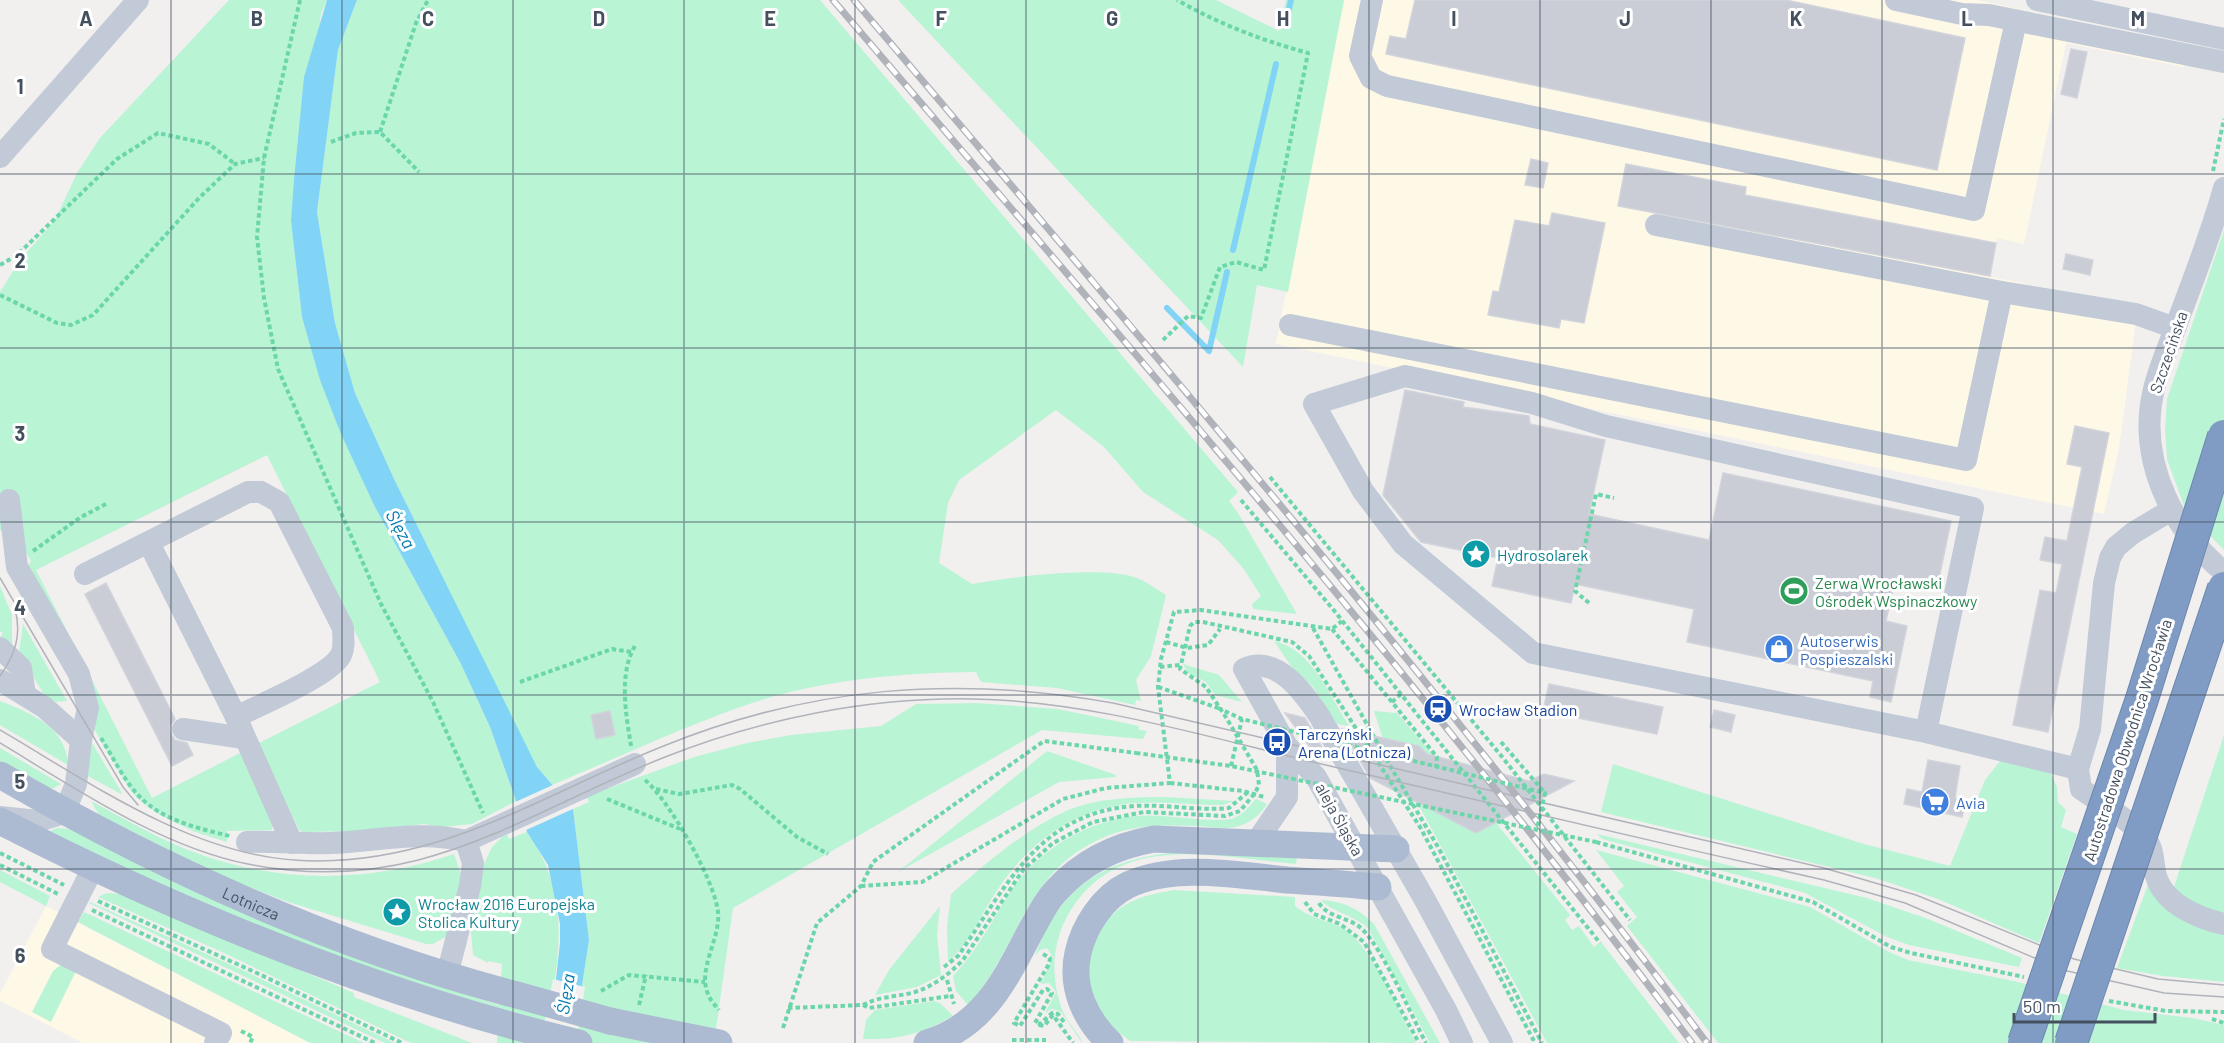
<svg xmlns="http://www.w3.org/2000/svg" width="2224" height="1043" viewBox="0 0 2224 1043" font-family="Barlow,sans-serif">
<rect width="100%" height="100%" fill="#f2efef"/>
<g fill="#fef9e7">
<polygon points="1344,0 1976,0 2188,45 2184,67 2066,43 2024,244 1997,238 1990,277 2138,306 2119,448 2104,514 1276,344"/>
<polygon points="46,906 310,1043 83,1043 0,1001 0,994"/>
</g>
<g fill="#b9f4d5">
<polygon points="229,0 327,0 321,14 291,221 302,317 375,507 461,664 490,727 516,801 472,824 443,827 424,824 360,831 303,832 299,830 257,744 380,682 267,455 36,570 152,798 242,752 273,821 272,830 227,831 227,842 195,832 160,815 137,798 129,788 94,729 27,568 31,561 23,547 0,530 0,292 20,260 55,220 77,173 100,138"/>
<path d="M 357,0 L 820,0 L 1238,492 L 1229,501 L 1238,513 L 1297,614 L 1253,609 L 1252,604 L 1261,596 L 1243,568 L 1218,540 L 1143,492 L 1104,447 L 1056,410 L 959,480 L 948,503 L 939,563 L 972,584 C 1010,577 1098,566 1134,577 C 1145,580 1156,589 1166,595 L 1151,656 L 1136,680 L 1141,701 L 1136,700 L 1135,705 L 1057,688 L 981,682 L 976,672 C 903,673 825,679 755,702 C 686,725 620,757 552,785 L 537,767 L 514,723 L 395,481 L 355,393 L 335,323 L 317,212 L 338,50 Z"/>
<polygon points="898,0 1216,0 1279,31 1286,0 1344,0 1288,292 1257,285 1243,367"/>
<polygon points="2224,230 2224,550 2186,511 2167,459 2165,429 2167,399"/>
<polygon points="0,586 12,615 12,647 0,638 3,633 0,631"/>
<polygon points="23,624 67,701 56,702 45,696 25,663 19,652"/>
<path d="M 1274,641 C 1312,649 1329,695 1349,726 L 1337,724 L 1313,687 L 1291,666 Z"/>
<polygon points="1183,664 1219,675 1242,702 1215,695 1206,682 1188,673"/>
<path d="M 0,701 C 31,713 66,727 68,765 L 0,725 Z"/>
<polygon points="976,703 1058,709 1139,726 1139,730 1147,731 1143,739 1042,730 733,908 714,1043 573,1043 589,940 573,809 589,802 587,796 694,757 747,743 791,735 881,726 916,704"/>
<polygon points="1374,711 1397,713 1433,755 1444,758 1570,915 1565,920 1572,930 1579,926 1594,947 1601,942 1679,1043 1547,1043 1383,739"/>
<polygon points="2224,735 2224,919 2172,893"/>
<polygon points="92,743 122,793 121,794 86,775"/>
<polygon points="0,748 61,784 54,788 47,789 0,761"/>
<polygon points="1047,751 1116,775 1116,777 1059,782 898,872"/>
<polygon points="2000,761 2050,771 2057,787 2058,802 2066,810 2061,827 2077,834 2039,943 1938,899 1875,878 1601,812 1613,764 1864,844 1950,866 1985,780"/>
<path d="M 1165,797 L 1234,801 L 1223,805 C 1194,805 1165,801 1136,803 C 1079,807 1031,840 1000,886 C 983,910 970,943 948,962 L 947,926 L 951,894 C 986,863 1023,831 1066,811 C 1095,798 1134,797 1165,797 Z"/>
<path d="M 1256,799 L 1267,804 C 1261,814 1250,823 1239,826 C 1226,830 1211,827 1198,826 C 1168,825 1136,824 1107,836 C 1024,869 1021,946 968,1005 L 956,991 L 953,976 C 979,949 994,916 1015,885 C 1043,847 1089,821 1135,816 C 1167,813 1200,823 1232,819 L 1243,813 Z"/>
<path d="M 91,801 C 127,820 163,842 202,855 C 285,884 372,882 454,854 L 462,877 L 447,936 L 433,944 L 426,944 L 288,902 L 223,877 L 99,815 Z"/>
<path d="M 57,828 L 70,829 L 438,986 L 499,1005 L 502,964 L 488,961 L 488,963 L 473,955 L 471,933 L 483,866 L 492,847 L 506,833 L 509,839 L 527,832 C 575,898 558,969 543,1043 L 497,1043 L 499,1008 C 384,974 270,935 160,886 C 123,870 87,850 50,831 Z"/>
<polygon points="1597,834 1867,898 1928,919 2022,958 2019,967 1909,945 1887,937 1805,893 1602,839"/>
<polygon points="1596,850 1810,907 1887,951 1908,960 2014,981 2124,1010 2193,1018 2224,1025 2224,1043 1718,1043 1627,926 1637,917 1617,892 1624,886"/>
<path d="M 1180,852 L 1297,857 L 1296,864 C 1224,858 1128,832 1077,901 C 1060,923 1052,951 1055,978 C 1056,992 1060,1006 1066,1018 C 1071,1026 1082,1038 1082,1043 L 1061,1012 L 1052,1009 L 1045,1013 L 1056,992 L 1049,983 L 1041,984 L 1053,957 L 1047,948 L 1040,950 L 1035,956 C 1060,885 1107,858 1180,852 Z"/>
<polygon points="0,870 50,896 46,906 0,882"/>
<polygon points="2149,882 2224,929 2224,982 2163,976 2117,968"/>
<path d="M 1174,890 L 1295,897 L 1295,906 C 1312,920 1327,919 1344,929 C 1371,945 1400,1014 1416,1043 L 1130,1041 C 1120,1033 1110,1026 1103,1016 C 1077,982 1089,927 1125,905 C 1140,896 1157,893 1174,890 Z"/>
<polygon points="107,893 121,894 354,993 354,997 472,1043 411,1043 222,952 98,897"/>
<path d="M 1321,900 C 1343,901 1359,909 1374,924 L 1440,1043 L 1430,1043 L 1368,928 C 1355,916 1328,910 1321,900 Z"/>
<polygon points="90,902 238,968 395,1043 385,1043 89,903"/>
<polygon points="940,906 937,934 941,975 917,987 875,995 889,970"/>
<polygon points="84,912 364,1043 310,1043 78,922"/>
<polygon points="62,964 77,969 51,1022 32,1012 53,971"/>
<path d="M 934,1001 L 940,1003 L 953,1016 C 921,1034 900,1040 863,1039 L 866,1020 L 875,1010 Z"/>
</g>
<polygon fill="#81d4f6" points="327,0 357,0 338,50 317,212 335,323 355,393 395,481 537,767 573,809 589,940 573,1043 543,1043 556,979 560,943 560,924 548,865 527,832 490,727 461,664 375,507 341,434 320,380 302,317 291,221 294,180 304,77"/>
<g fill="#f2efef">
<polygon points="555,784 575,808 524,831 513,803"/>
<polygon points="553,979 585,987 576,1043 540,1043"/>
</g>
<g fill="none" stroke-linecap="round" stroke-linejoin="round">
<g stroke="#81d4f6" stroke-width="6">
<polyline points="1286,22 1291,0"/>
<polyline points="1233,250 1276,64"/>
<polyline points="1167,308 1209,351 1227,272"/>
</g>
</g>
<g fill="#cacdd5" stroke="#d2d4db" stroke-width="1.5">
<polygon points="1415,0 1786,0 1965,38 1937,170 1386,54 1390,36 1406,39"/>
<polygon points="2071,49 2087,52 2077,98 2061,94"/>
<polygon points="1531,159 1548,163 1543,188 1525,185"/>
<polygon points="1626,164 1746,187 1745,195 1996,243 1990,276 1618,206"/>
<polygon points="1552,213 1605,223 1584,323 1561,319 1559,328 1488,315 1493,291 1499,292 1515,220 1549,226"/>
<polygon points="2066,254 2093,260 2090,275 2063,269"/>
<polygon points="1405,390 1464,402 1463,407 1529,416 1530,424 1605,440 1589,514 1709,540 1723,473 1951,521 1937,588 1895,578 1886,621 1907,626 1891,702 1870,697 1873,681 1687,642 1694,609 1575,584 1571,603 1492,586 1498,558 1421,542 1383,495"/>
<polygon points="2075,426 2109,433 2048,732 2013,725 2040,590 2056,593 2062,564 2040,560 2045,537 2067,541 2082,467 2067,464"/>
<polygon points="106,583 175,719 170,726 171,734 175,740 187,743 193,755 172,766 85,594"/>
<polygon points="1549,684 1663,707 1657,734 1543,711"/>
<polygon points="1714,710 1735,715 1731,732 1710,727"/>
<polygon points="610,711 615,735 596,739 591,715"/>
<polygon points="1285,713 1305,718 1326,754 1309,746"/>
<polygon points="1342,729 1419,746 1427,754 1529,781 1544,774 1574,781 1476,833 1370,778"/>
<polygon points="1928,760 1960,766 1955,798 1966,800 1962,817 1904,804 1907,789 1922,792"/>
</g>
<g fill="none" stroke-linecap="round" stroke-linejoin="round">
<g stroke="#6cd6ab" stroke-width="4" stroke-dasharray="4.5 3" stroke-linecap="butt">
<polyline points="300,0 264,158 257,237 264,298 278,369 381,604 433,702 483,813"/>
<polyline points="380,132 416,23 428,0"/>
<polyline points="331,142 356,133 380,132 419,172"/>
<polyline points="2213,171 2224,119"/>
<polyline points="0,265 16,256 117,159 158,133 209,144 235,164"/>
<polyline points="0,295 57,323 71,325 93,315 199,198 235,164 264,158"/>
<path d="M 1163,340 L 1188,316 L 1201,318 L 1220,267 L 1236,262 L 1264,270 L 1308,53 C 1261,40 1219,24 1177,0"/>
<polyline points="1270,477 1503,758 1630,920"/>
<polyline points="1241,500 1332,608 1600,943"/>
<polyline points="33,551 81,517 106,504"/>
<polyline points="1589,603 1575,591 1596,494 1614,498"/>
<polyline points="1313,628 1392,769 1438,847 1542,1043"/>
<polyline points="1332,629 1437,757 1436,767"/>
<polyline points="1166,642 1187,648 1208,645 1220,629"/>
<polyline points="1160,667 1180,665"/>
<polyline points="520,682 612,649 631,652"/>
<polyline points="1158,687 1218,708"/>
<polyline points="1392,702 1401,694"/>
<path d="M 101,738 C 113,757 124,781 140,797 C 162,820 200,829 230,836"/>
<polyline points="1501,742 1545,793"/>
<path d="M 631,746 C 626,714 618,673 636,644"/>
<path d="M 645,780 C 669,800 715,881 718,912 C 721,938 697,969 708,994 C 710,1000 715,1005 719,1010"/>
<polyline points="1170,783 1243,791 1264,797"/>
<polyline points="656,789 679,794 732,785 740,789 797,837 828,854"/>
<polyline points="607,799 680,829"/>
<polyline points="1596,842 1813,902 1891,947 1911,953 2024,977"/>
<polyline points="0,853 64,885"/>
<polyline points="0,865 58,894"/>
<polyline points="861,886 922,882 1063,799 1106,788 1170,783 1158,687 1161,659 1174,612 1201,610 1332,629 1342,621"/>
<polyline points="98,901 259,974 402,1043"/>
<polyline points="1305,902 1314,914 1340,924 1364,942 1419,1043"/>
<path d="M 1319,903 C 1328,918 1350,917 1362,929 C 1383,949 1411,1015 1426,1043"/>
<polyline points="92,910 375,1043"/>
<polyline points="1043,954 1050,958 1049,964 1014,1023 1020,1026 1043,990 1047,989 1052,993 1035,1023 1040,1024 1052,1013 1058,1014 1064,1022"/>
<path d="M 944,967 L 958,956 C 1006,888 1037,813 1134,806 C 1166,804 1198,811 1229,808 L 1248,792"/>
<polyline points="947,980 954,1004"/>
<polyline points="601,991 629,975 705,982"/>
<polyline points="2109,1001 2166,1011 2224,1012"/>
<polyline points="639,1005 646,975"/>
<path d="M 863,1005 C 879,996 898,997 915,992 C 934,986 949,974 963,960 L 1023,870 L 1053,843 L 1093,822 L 1144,812 L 1225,816 L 1240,811 L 1255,793 L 1259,785 L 1257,770 L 1227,719 L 1206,687 L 1180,669 L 1190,626 L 1194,622 L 1203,622 L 1292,642 L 1309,656 L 1420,827 L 1535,1043"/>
<polyline points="788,1008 863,1005 869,1008 950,996"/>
<polyline points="2212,1019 2224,1023"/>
<polyline points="1039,1025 1044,1026 1053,1015 1073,1043"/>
<polyline points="783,1028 817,923 861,886 873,862 1044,741 1136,753"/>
<polyline points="241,1031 253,1037 250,1043"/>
<polyline points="1012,1040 1046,1040"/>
</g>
<g stroke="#c1cad6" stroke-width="22">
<polyline points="1372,0 1360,56 1371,78 1387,86 1974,210 2016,21"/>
<polyline points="1896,0 1962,14 1989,15 2224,62"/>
<polyline points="2037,0 2224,39"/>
<polyline points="0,157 138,0"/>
<path d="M 2224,188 C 2211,235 2193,280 2176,326 C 2167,351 2155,377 2151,404 C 2142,468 2175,532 2224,572"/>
<polyline points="1656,225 2002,292 2136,314 2175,328"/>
<polyline points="1290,325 1966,460 2002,292"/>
<path d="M 2171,510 L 2133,533 L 2116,547 L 2110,558 L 2104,583 L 2090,729 L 2078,769 L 2081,789 C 2100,802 2138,825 2149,844 C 2154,852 2153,866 2156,876 C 2164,904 2198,918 2224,924"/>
<polyline points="149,543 236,717 292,843"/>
<path d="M 85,574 L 248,492 L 261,492 L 279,502 L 343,628 C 343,637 345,647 341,655 C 330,676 259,705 236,717"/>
<polyline points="0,648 21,668 25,695"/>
<polyline points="0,680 44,707 81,740"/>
<polyline points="183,729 244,738"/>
<polyline points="1926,732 1973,508 1606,426 1532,403 1405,376 1314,404 1363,491 1403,544 1533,653 1926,732 2078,769"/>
<polyline points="0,817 38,821 64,813 76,784 81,740 88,708 79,674 17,567 9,500"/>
<polyline points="1257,841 1287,797 1287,746"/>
<path d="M 247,842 C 275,841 303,844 331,843 C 377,841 421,830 466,841 L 635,764"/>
<polyline points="93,868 52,949 221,1033 215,1043"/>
<polyline points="447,975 470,886 473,863 466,841"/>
<path d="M 1462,1043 L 1446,1010 L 1316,777 L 1287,746 L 1244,669 C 1277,654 1304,693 1320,717 L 1425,900 L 1502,1043"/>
</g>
<g stroke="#acbbd1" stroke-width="27">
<path id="s1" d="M 0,775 C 162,869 336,948 517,995"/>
<path d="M 0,821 C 185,916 376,994 579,1043"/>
<polyline points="610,1021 719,1043"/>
<path d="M 927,1043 C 982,1027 1004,982 1029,934 C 1037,920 1044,904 1055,892 C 1082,862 1114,846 1154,839 L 1396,849"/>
<path d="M 1110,1043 C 1086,1020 1070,988 1078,953 C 1084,926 1103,897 1128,885 C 1175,863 1237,875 1287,880 C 1317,882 1348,884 1378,887"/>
</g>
<g stroke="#b0b3ba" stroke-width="1.5">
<polyline points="0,578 123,787 138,805"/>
<path d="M 0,676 C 15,655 22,635 15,609"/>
<path d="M 0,730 C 89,782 189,853 294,860 C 432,870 539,796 661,747 C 810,686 956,675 1113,703 L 1824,868 L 1916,895 L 2074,959 L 2158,979 L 2224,985"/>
<path d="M 0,743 C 75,788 161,847 248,864 C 418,898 517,816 665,757 C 761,719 869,697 973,699 C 1094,701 1213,739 1330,766 C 1494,805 1659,843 1824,880 L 1905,903 L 2063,970 L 2164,993 L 2224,997"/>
</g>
<g stroke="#b0b3ba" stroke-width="7">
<g id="rail">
<path d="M 833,0 C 1125,342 1422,682 1692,1043"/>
<path d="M 854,0 C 1144,342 1438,683 1707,1043"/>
</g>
</g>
<use href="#rail" stroke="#fff" stroke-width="4.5" stroke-dasharray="14" stroke-linecap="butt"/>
<g stroke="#6c87b0" stroke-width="34" stroke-linecap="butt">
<g id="highway-bridge">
<polyline points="2024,1043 2142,699 2224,436"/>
<polyline points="2071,1043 2224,588"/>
</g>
</g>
<g stroke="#6cd6ab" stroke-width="4" stroke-dasharray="4.5 3" stroke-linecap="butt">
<polyline points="1218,708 1242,719 1545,793 1537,829"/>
<polyline points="1136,753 1231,766 1596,842"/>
<polyline points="1231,766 1242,719"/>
</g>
<polyline stroke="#acbbd1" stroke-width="27" points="517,995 610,1021"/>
<use href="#highway-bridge" stroke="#819cc4" stroke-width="32"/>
</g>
<path fill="none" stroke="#45505f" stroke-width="1.5" stroke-opacity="0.55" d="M 171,0 L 171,1043M 342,0 L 342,1043M 513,0 L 513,1043M 684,0 L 684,1043M 855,0 L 855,1043M 1026,0 L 1026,1043M 1198,0 L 1198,1043M 1369,0 L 1369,1043M 1540,0 L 1540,1043M 1711,0 L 1711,1043M 1882,0 L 1882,1043M 2053,0 L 2053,1043M 0,174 L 2224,174M 0,348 L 2224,348M 0,522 L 2224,522M 0,695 L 2224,695M 0,869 L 2224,869"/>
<defs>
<g id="sight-disc" transform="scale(1.5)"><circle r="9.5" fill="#0f9aa8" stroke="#fff"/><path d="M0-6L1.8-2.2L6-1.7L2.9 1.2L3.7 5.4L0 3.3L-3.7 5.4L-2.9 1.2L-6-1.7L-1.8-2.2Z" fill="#fff"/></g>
<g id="stadium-disc" transform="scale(1.5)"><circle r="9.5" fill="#2e9e5b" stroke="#fff"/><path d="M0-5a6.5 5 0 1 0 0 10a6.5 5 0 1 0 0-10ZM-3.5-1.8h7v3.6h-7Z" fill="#fff"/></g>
<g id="shop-disc" transform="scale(1.5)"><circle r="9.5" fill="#3f7fe0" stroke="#fff"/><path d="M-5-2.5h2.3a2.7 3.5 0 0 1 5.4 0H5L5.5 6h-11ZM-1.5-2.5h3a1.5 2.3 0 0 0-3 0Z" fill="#fff"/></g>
<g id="station-disc" transform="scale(1.5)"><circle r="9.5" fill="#1a4fb4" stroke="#fff"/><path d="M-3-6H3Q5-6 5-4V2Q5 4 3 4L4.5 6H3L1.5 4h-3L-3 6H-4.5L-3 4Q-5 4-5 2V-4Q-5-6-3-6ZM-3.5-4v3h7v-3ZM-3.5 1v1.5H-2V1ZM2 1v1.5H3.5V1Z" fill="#fff"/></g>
<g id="bus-disc" transform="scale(1.5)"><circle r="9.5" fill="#1a4fb4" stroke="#fff"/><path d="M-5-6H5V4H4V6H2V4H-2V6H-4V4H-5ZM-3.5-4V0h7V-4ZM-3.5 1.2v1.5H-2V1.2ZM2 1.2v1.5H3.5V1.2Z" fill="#fff"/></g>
<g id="supermarket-disc" transform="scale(1.5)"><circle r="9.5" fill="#3f7fe0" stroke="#fff"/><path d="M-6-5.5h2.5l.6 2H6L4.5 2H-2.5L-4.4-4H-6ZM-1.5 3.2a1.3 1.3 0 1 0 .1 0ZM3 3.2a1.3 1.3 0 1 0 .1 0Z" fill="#fff"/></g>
</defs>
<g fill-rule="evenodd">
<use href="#sight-disc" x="1476" y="554"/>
<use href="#stadium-disc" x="1794" y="591"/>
<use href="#shop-disc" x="1779" y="649"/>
<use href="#station-disc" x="1438" y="709"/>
<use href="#bus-disc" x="1277" y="742"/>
<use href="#supermarket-disc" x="1935" y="802"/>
<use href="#sight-disc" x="397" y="912"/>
</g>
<g text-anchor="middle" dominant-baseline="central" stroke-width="6" stroke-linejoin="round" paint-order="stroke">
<g font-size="16" fill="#45505f" stroke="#fff">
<text transform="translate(2168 352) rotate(-71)">Szczecińska</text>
<text transform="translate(2127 740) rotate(-72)">Autostradowa Obwodnica Wrocławia</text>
<text transform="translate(1340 819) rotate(61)">aleja Śląska</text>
<text stroke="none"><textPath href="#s1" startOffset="282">Lotnicza</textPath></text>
</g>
<g font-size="16" fill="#0d838f" stroke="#fff" text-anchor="start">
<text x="1497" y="554">Hydrosolarek</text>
<text x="418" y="903">Wrocław 2016 Europejska<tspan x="418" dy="18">Stolica Kultury</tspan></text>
</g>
<g font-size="16" fill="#27864d" stroke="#fff" text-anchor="start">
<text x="1815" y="582">Zerwa Wrocławski<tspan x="1815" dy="18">Ośrodek Wspinaczkowy</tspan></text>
</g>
<g font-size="16" fill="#366cbe" stroke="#fff" text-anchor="start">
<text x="1800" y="640">Autoserwis<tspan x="1800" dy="18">Pospieszalski</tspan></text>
<text x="1956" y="802">Avia</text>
</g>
<g font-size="16" fill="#164399" stroke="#fff" text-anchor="start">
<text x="1459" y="709">Wrocław Stadion</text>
<text x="1298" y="733">Tarczyński<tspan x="1298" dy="18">Arena (Lotnicza)</tspan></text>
</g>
<g font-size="18" font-style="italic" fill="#017baf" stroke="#fff">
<text transform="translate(401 529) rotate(61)">Ślęza</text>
<text transform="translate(565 994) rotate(-81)">Ślęza</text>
</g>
</g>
<g font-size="20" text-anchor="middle" font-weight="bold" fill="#45505f" stroke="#fff" stroke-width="6" stroke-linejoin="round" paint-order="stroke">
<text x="86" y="26">A</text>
<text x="257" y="26">B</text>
<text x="428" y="26">C</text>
<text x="599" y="26">D</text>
<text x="770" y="26">E</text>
<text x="941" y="26">F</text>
<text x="1112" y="26">G</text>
<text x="1283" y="26">H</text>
<text x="1454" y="26">I</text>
<text x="1625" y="26">J</text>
<text x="1796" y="26">K</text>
<text x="1967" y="26">L</text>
<text x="2138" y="26">M</text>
<text x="20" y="94">1</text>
<text x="20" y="268">2</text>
<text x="20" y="441">3</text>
<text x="20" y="615">4</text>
<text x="20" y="789">5</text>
<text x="20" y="963">6</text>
</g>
<path d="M2014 1013v9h141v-9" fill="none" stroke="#45505f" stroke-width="3"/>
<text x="2023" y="1013" font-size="18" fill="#45505f" stroke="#ffffff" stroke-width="4.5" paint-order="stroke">50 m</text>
</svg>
